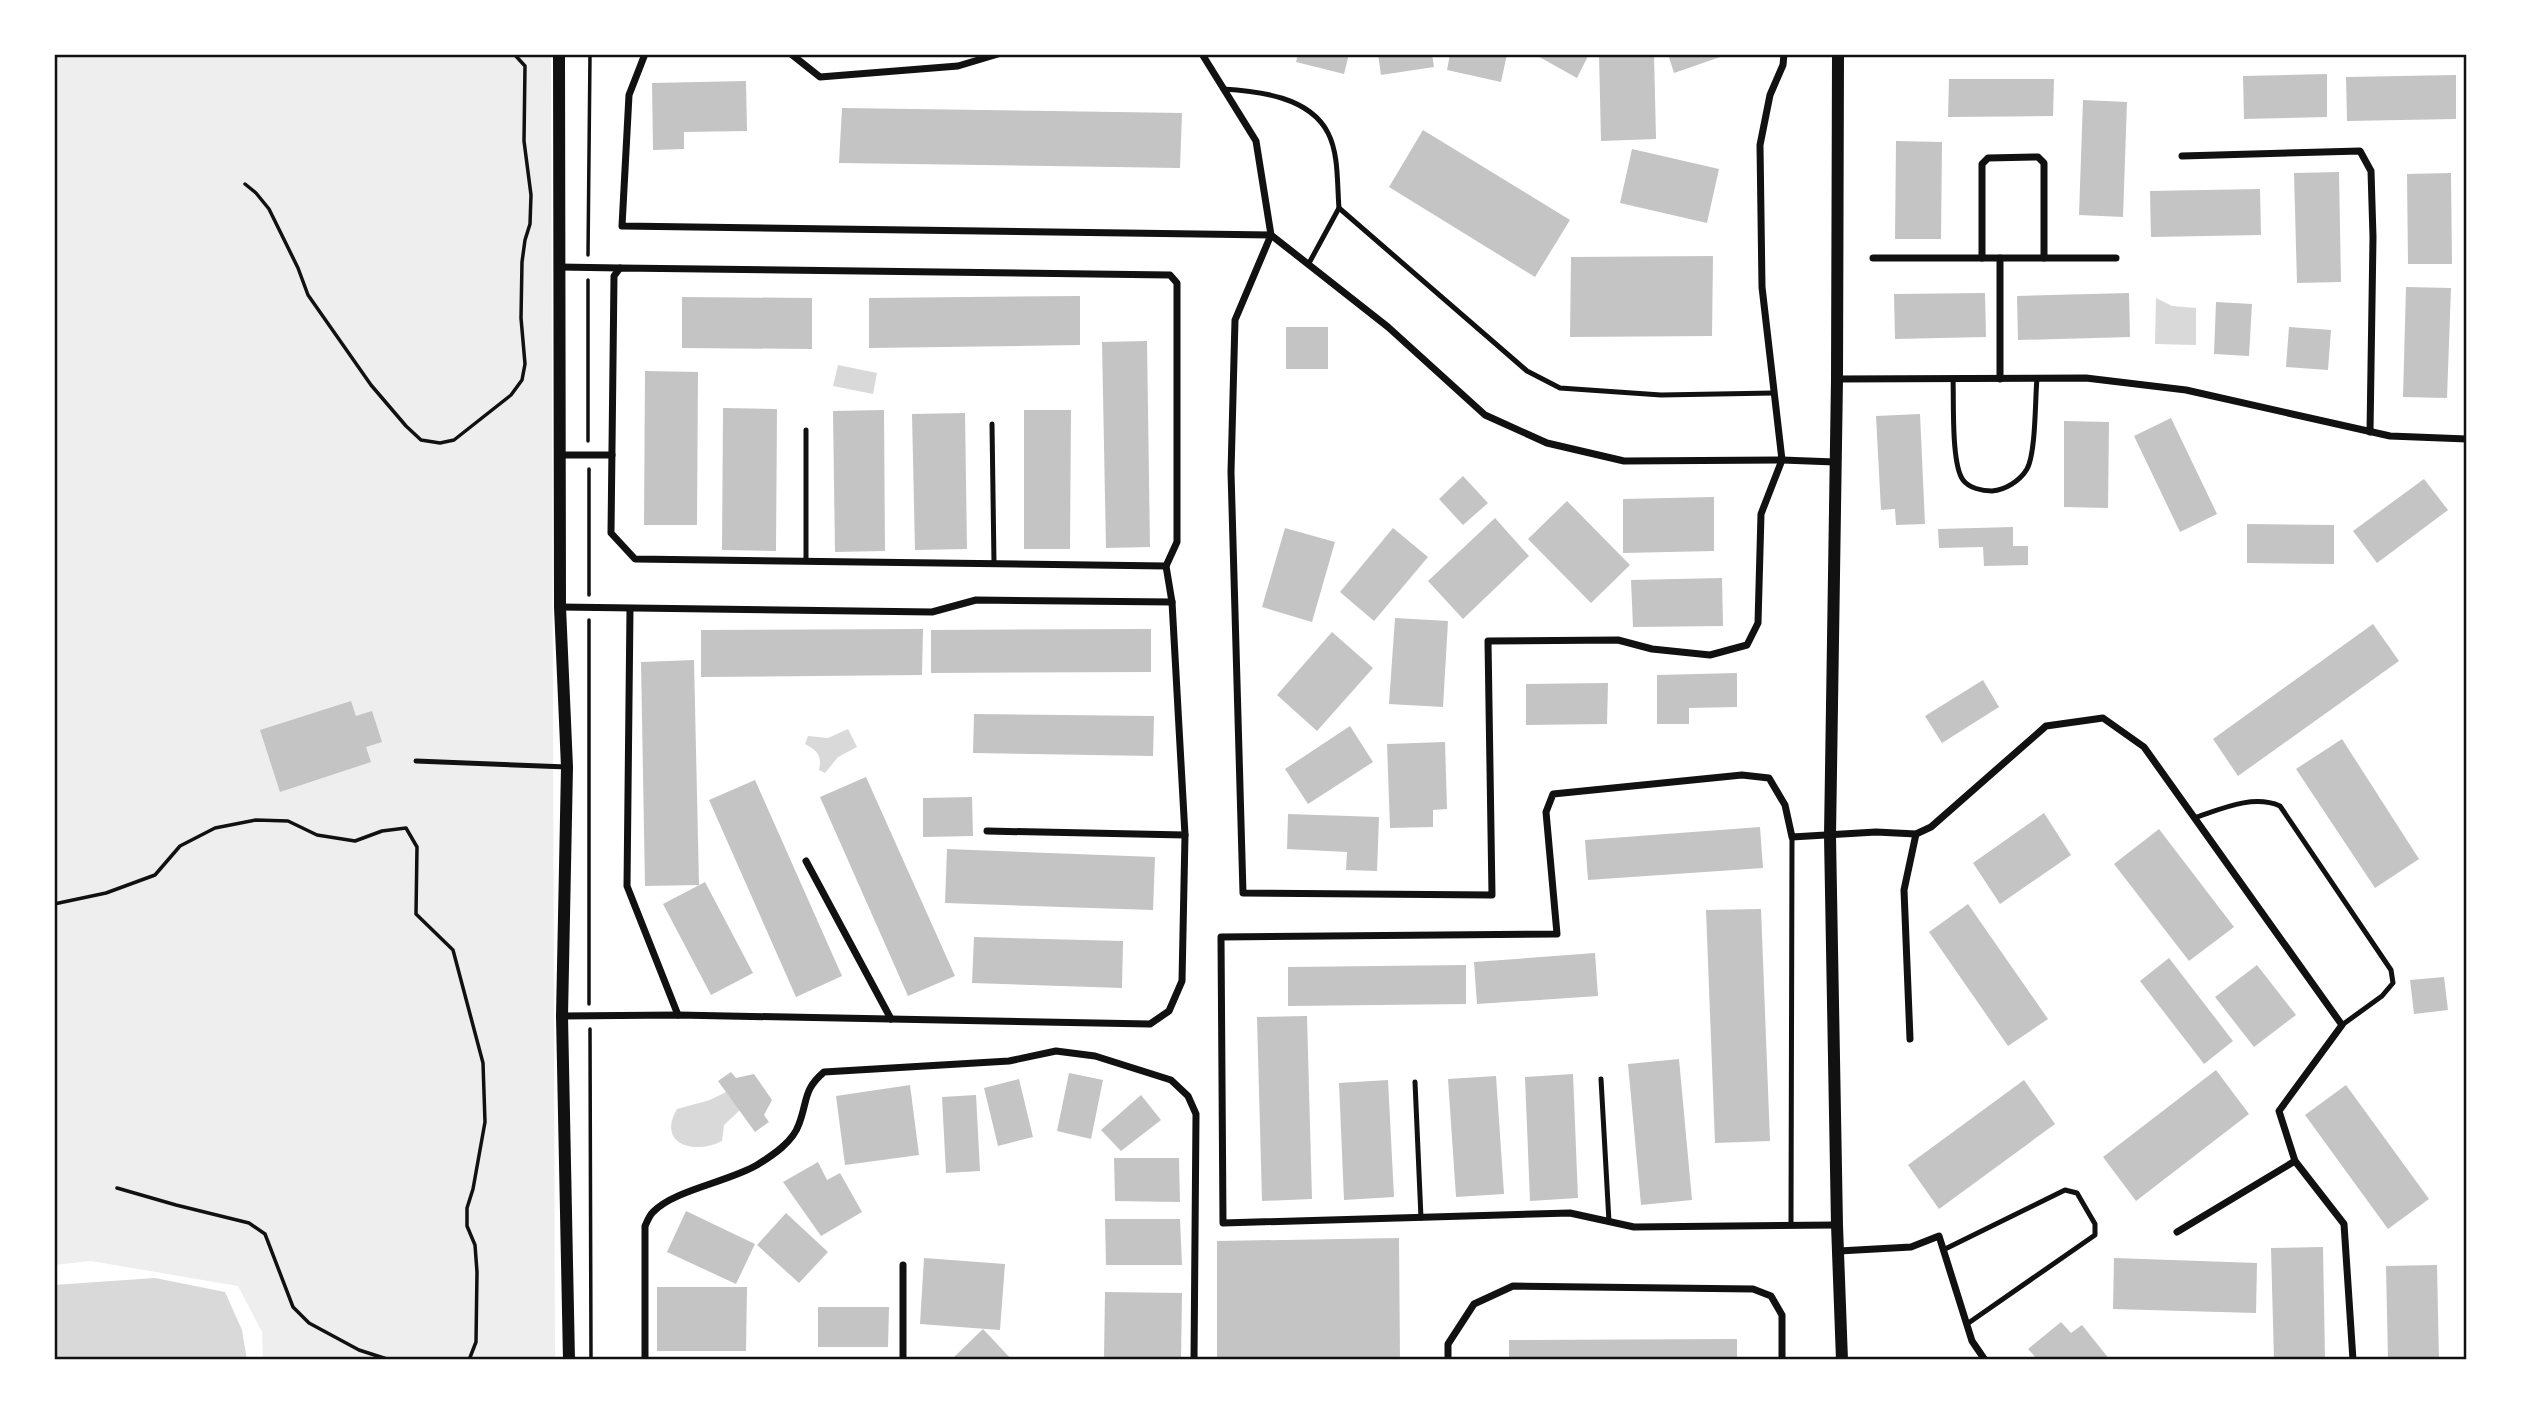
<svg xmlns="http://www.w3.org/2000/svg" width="2521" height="1414" viewBox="0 0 2521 1414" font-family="'Source Sans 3',sans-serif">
<rect width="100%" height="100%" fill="#fff"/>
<polygon fill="#eee" points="54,54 551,54 555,1360 263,1360 262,1332 238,1286 91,1261 54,1265"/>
<g fill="#d9d9d9">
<polygon points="2156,298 2172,306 2196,308 2196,345 2155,344"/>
<polygon points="838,365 877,373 873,394 833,386"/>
<path d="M 848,729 L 857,747 L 838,757 L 825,773 L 819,770 C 822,756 818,751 805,744 L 808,736 L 828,738 Z"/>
<path d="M 726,1092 L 740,1110 L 724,1125 L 722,1141 C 696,1155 656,1145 677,1109 L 710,1100 Z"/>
<polygon points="155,1278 225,1292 242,1330 247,1360 54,1360 54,1285"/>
</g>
<g fill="#c4c4c4">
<polygon points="1298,54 1349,54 1344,74 1296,62"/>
<polygon points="1378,54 1432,54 1434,67 1381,75"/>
<polygon points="1450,54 1507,54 1501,82 1447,70"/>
<polygon points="1534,54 1589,54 1577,78"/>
<polygon points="1599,54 1654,54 1656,139 1601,141"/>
<polygon points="1668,54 1726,54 1726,55 1674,73"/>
<polygon points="2327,74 2327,117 2244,119 2243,76"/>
<polygon points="2456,75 2456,119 2347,121 2346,77"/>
<polygon points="1949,79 2054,79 2053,116 1948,117"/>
<polygon points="746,81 747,131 684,132 684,149 653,150 652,83"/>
<polygon points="2083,100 2127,102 2123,217 2079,215"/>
<polygon points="842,108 1182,113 1180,168 839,163"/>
<polygon points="1423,130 1570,220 1535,277 1389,187"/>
<polygon points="1896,141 1942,142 1941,239 1895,239"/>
<polygon points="1632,149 1719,169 1707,223 1620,203"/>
<polygon points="2339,172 2341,282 2297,283 2294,173"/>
<polygon points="2451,173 2452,264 2408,264 2407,174"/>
<polygon points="2260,189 2261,235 2151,237 2150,191"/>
<polygon points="1713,256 1712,336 1570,337 1571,257"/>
<polygon points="2406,287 2451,288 2447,398 2403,397"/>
<polygon points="1985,293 1986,337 1895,339 1894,294"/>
<polygon points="2129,293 2130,337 2018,340 2017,296"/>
<polygon points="1080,296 1080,345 869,348 869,298"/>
<polygon points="682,297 812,298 812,349 682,348"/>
<polygon points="2216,302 2252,304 2249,356 2214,354"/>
<rect x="1286" y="327" width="42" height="42"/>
<polygon points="2289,327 2331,330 2328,370 2286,367"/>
<polygon points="1147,341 1150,547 1106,548 1102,342"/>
<polygon points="645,371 698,372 697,525 644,525"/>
<polygon points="723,408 777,409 776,551 722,550"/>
<polygon points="884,410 885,551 835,552 833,411"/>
<polygon points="1024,410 1071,410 1070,549 1024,549"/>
<polygon points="965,413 967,549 915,550 912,414"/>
<polygon points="1920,414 1925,524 1896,525 1895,509 1881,510 1876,416"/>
<polygon points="2171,418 2217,514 2180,532 2134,436"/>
<polygon points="2064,421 2109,422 2108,508 2064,507"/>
<polygon points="1463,476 1488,503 1463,525 1439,499"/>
<polygon points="2424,479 2448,510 2377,563 2353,531"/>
<polygon points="1714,497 1714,551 1623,553 1623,499"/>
<polygon points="1567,501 1630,565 1591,603 1528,539"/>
<polygon points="1495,518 1529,556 1463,619 1428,581"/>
<polygon points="2247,524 2334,525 2334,564 2247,563"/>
<polygon points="2013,527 2013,546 2028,546 2028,565 1984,566 1983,547 1939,548 1938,529"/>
<polygon points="1285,528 1335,542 1312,622 1262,607"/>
<polygon points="1393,528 1428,557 1374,621 1340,592"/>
<polygon points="1722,578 1723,626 1633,627 1631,580"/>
<polygon points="1395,618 1448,621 1443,707 1389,704"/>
<polygon points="2373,624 2399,661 2238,776 2213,739"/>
<polygon points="923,629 922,675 701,677 701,630"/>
<polygon points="1151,629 1151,672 931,673 931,630"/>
<polygon points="1332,632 1373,668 1317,731 1277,695"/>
<polygon points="694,660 699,885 645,886 641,662"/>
<polygon points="1737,673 1737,707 1689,708 1689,724 1657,724 1657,675"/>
<polygon points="1983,680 1999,707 1942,743 1925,716"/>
<polygon points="1608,683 1607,724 1526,725 1526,684"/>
<polygon points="351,701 356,716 372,711 382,742 366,747 371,762 280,792 260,730"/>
<polygon points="974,714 1154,716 1153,756 973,753"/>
<polygon points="1350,726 1373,762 1308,804 1285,769"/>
<polygon points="2342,739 2419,859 2375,888 2296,769"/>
<polygon points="1445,742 1447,809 1433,810 1433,827 1390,828 1387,744"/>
<polygon points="866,777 955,976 908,996 820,797"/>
<polygon points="755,780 842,976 796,997 709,800"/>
<polygon points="972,797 973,836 923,837 923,798"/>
<polygon points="2044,813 2071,855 2000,904 1973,863"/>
<polygon points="1288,814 1379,817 1377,871 1346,870 1347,852 1287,849"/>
<polygon points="1760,827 1763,868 1588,880 1585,840"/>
<polygon points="2159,829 2234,927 2189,961 2114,864"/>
<polygon points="947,849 1155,857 1153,910 945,903"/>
<polygon points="705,882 753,973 711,995 663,904"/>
<polygon points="1968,904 2048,1019 2008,1046 1929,932"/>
<polygon points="1761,909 1770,1141 1715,1143 1706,910"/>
<polygon points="974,937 1123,941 1122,988 972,983"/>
<polygon points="1595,953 1598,996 1477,1004 1474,962"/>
<polygon points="2169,958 2233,1041 2204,1064 2140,981"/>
<polygon points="1466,965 1466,1004 1288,1006 1288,967"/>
<polygon points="2257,965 2296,1015 2254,1047 2215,997"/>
<polygon points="2444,977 2448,1010 2414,1014 2410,980"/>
<polygon points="1307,1016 1312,1199 1262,1201 1257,1017"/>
<polygon points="1679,1059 1692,1200 1641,1205 1628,1064"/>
<polygon points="2216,1070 2249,1114 2136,1201 2103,1157"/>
<polygon points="731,1072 736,1078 754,1074 772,1100 764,1115 769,1122 755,1132 718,1081"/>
<polygon points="1069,1073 1103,1080 1091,1139 1057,1131"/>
<polygon points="1573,1074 1578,1198 1530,1201 1525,1077"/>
<polygon points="1496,1076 1504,1194 1456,1197 1448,1079"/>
<polygon points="1019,1079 1033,1137 998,1146 984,1088"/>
<polygon points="1388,1080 1394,1197 1344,1200 1339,1083"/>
<polygon points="2024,1080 2055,1124 1939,1209 1908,1165"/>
<polygon points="910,1085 919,1155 845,1165 836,1096"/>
<polygon points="2346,1085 2429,1199 2388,1229 2305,1115"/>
<polygon points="976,1095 980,1171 946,1173 942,1097"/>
<polygon points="1141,1095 1161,1120 1121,1151 1101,1130"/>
<polygon points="1114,1158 1179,1158 1180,1202 1115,1201"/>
<polygon points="818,1162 827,1180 840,1173 862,1212 821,1236 783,1182"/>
<polygon points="686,1211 755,1244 736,1284 667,1252"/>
<polygon points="786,1213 828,1252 799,1283 757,1245"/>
<polygon points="1105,1219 1180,1219 1182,1265 1106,1265"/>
<polygon points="1399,1238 1400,1360 1217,1360 1217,1241"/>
<polygon points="2323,1247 2325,1360 2274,1360 2271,1248"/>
<polygon points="924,1258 1005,1264 1000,1330 920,1324"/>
<polygon points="2114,1258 2257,1263 2256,1313 2113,1309"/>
<polygon points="2437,1265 2439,1360 2388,1360 2386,1266"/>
<polygon points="657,1287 747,1287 746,1351 657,1351"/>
<polygon points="1105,1292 1182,1293 1181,1360 1104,1358"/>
<polygon points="818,1307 889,1307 888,1347 818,1347"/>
<polygon points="2061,1322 2071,1333 2082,1325 2110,1360 2038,1360 2028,1349"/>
<polygon points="983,1329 1012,1360 951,1360"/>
<polygon points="1737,1339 1737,1360 1509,1360 1509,1340"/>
</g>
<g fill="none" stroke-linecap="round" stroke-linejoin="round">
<g stroke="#111" stroke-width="3.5">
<polyline points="245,184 256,193 269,209 298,268 308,295 371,385 406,426 421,440 440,443 454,440 511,395 522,380 525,364 521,318 522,262 525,240 530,224 531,195 524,141 525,66 514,54"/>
<polyline points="588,255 590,54"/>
<polyline points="588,441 588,280"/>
<polyline points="589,469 589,595"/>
<polyline points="54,904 106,893 155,875 180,846 215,828 256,820 288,821 317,835 355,841 382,831 406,828 417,847 416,914 453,950 483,1063 485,1122 473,1189 467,1208 467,1226 475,1245 477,1272 476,1342 469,1360"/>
<polyline points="589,1004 589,620"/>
<polyline points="590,1029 591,1360"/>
<polyline points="117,1188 176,1205 249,1223 265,1234 293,1307 309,1323 359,1350 390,1360"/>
</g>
<g stroke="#111" stroke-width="5">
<path d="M 1223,89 C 1259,91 1310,97 1328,133 C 1339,154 1337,185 1339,208 L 1527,371 L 1560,388 L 1661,395 L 1774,393"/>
<polyline points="1308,265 1339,208"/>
<path d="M 1953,379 C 1954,400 1951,464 1963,480 C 1969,488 1982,491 1992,491 C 2005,490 2020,481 2027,469 C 2036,453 2035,399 2037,378"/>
<polyline points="992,424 994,563"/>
<polyline points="806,561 806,430"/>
<polyline points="416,761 567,767"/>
<path d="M 2194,818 C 2221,809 2253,794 2280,806 L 2391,970 L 2393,983 L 2382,996 L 2342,1025"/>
<polyline points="1601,1079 1609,1222"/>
<polyline points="1415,1082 1421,1218"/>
<polyline points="1791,1225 1792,837"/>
<polyline points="1943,1250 2065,1190 2077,1193 2095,1224 2095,1235 1967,1324"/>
</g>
<g stroke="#111" stroke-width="7">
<polyline points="645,54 629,95 622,226 1271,235 1235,320 1231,472 1243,893 1492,895 1488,641 1618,640 1652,649 1710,655 1747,645 1758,623 1761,514 1782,460 1762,287 1760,145 1770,95 1783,65 1784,54"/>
<polyline points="791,54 820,77 958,66 998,54"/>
<polyline points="1202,54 1256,141 1271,235 1388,327 1485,415 1547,443 1624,461 1782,460 1835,462"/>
<polyline points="2182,156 2360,151 2371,171 2373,237 2370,432"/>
<polyline points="1873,258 2116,258"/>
<polyline points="1982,258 1982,164 1988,158 2038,157 2044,163 2044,258"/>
<polyline points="2000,258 2000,379"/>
<polyline points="559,267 620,268"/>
<polygon points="620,268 1170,275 1177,283 1177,542 1166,566 635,559 611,533 614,276"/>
<polyline points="1837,379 2086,378 2186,390 2390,436 2467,439"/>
<polyline points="559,455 612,455"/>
<polyline points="1166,566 1172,602"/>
<polyline points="560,607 932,612 976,600 1172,602 1185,835 1182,981 1169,1011 1150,1024 678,1015 562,1016"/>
<polyline points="630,609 627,886 678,1015"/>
<polyline points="987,831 1185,835"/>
<polyline points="806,861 891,1019"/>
<polyline points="1910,1039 1904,890 1916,834"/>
<polyline points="1837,1225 1634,1227 1570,1213 1223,1223 1221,937 1557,934 1546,812 1553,794 1742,775 1769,778 1785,805 1792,837 1876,832 1916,834 1931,827 2046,726 2103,718 2144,747 2342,1025 2279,1111 2295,1161 2344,1224 2353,1360"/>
<polyline points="2177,1232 2295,1161"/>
<polyline points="1839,1251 1911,1247 1939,1236 1972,1341 1985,1360"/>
<polyline points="903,1265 903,1360"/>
<path d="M 645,1360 L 645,1226 C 647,1222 649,1216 653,1212 C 674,1190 728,1182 757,1165 C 773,1155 793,1142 799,1124 C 808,1100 803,1090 824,1072 L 1009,1061 L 1056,1051 L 1095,1056 L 1171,1080 L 1188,1096 L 1196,1114 L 1194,1360"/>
<polyline points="1448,1360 1448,1344 1474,1304 1513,1286 1753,1289 1771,1296 1782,1315 1782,1360"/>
</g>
<g stroke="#111" stroke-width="12">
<polyline points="559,54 560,607 567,767 562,1016 569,1360"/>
<polyline points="1838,54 1837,379 1830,836 1837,1225 1842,1360"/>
</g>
</g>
<rect width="2521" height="1414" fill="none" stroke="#ffffff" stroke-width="112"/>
<rect x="56" y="56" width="2409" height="1302" fill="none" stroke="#111" stroke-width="2.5"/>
</svg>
